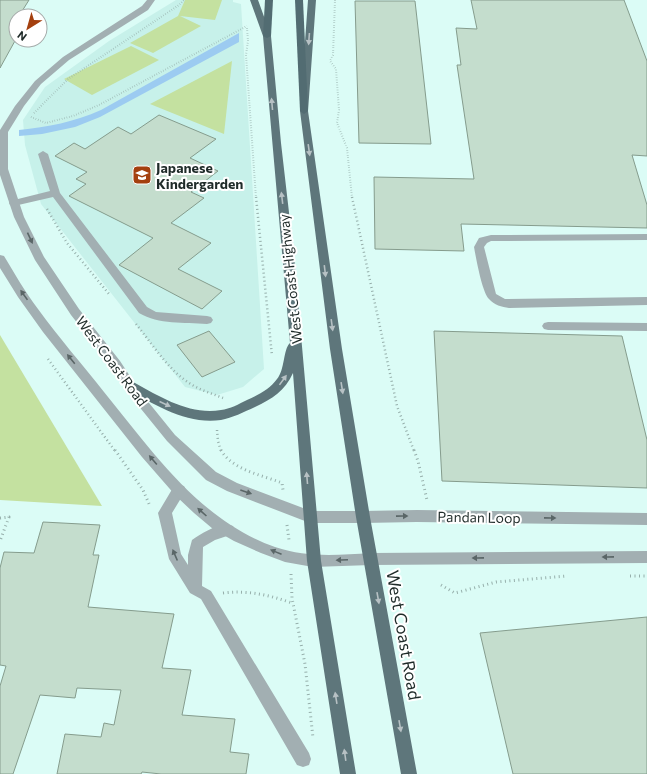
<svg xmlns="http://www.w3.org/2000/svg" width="647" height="774" viewBox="0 0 647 774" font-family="Commissioner,sans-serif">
<rect width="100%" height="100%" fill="#dbfcf6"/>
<polygon fill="#c7f1ea" points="176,0 233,0 233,2 241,4 264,369 243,387 217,395 185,387 41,204 25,145 23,120 45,87 109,41"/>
<g fill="#c4e1a0">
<polygon points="185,0 222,0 215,20 180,16 201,26 153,53 130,43 178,16"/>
<polygon points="131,46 159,60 92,95 64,79"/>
<polygon points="232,61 224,134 150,104"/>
<polygon points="0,335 102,506 0,500"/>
</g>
<path fill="#9ccbf1" d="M 239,33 L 239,42 L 100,117 L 75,127 L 42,134 L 19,136 L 19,130 C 48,127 74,122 101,110 Z"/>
<g fill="#c4ddcd" stroke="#859c8d">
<polygon points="0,0 29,0 19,16 16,16 16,39 0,68"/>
<polygon points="471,0 624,0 647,61 647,156 632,155 647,205 647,228 461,224 464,251 375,249 374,177 474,179 457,65 461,65 456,28 477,29"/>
<polygon points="355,1 415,1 431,144 359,143"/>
<polygon points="159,115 216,139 190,158 218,171 191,192 204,198 171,223 211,243 178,269 222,291 202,309 119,265 153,238 69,196 86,184 76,179 87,172 55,156 74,143 85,149 118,127 131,134"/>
<polygon points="209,331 235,362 202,377 177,345"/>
<polygon points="434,331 622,336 647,440 647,488 442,481"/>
<polygon points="43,522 100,525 93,555 99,555 88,607 174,614 162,668 191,670 182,715 235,719 230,752 249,754 246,774 161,774 142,772 141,774 57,774 65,734 101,737 104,723 114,725 121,690 77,688 75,698 40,695 13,774 0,774 0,686 6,666 0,665 0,568 4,552 34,553"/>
<polygon points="647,617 647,774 513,774 480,633"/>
</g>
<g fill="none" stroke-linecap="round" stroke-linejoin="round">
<g stroke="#96afab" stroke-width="2" stroke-dasharray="0.5 2" stroke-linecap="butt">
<polyline points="335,0 333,55 330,61 336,69 339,110 337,123 347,148 352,198"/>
<polyline points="247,28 248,41 246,55 256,198"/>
<polyline points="34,113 68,79 179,5 184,0"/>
<polyline points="31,117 46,123 73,116 99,105 247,26"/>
</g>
<g stroke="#96afab" stroke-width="2.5" stroke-dasharray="1 3" stroke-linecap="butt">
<polyline points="256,197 272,356"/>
<polyline points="352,197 397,406 414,451"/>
<polyline points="47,209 67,243 109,294"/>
<path d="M 136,324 C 154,346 169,372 194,386 C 203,391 213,394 223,398"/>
<polyline points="48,359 115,451"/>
<polyline points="217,430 218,441 221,451"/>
</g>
<g stroke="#96afab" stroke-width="3" stroke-dasharray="1 3.5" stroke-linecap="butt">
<polyline points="115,450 143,490 150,506"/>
<path d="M 221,450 C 232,470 262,475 282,483 L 283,490"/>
<polyline points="414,450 418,461 427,500"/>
<polyline points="0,518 9,517 0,541"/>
<polyline points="287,525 289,540"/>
<polyline points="291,574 292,598 305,664 313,738"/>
<polyline points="630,576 647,576"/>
<polyline points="441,585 455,593 496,582 567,576"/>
<path d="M 223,593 C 248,590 269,595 292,603"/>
</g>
<g fill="#a2afb2" fill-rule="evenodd">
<path d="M 43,151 L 48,154 L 60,193 L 147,307 L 156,312 L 207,316 L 211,317 L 213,320 L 211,323 L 207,324 C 184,322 159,325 139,313 L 53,197 L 14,206 L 10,205 L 9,203 L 10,201 L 50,191 L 38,154 Z"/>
<path d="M 647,234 L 647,240 L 491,241 L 487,243 L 484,247 L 496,294 L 505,299 L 647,297 L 647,305 L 509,308 C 502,307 494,305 489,299 C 482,292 476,258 474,247 L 479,238 L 491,235 Z"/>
<polygon points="548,322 647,323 647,331 548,330 544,329 542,326 544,323"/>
<path d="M 179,485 L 184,486 L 186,490 L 172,513 L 181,554 L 188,565 L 188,555 L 192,540 C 203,533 220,521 233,526 L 235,530 L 233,534 L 215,540 L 203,547 L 202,586 L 211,591 L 309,753 L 311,759 L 309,765 L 303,767 L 297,765 L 201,599 L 190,593 L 169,559 L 158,513 L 174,486 Z"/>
</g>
<g fill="#a2afb2" fill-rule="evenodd">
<polygon points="417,510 647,513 647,525 417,522 363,523 358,521 356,517 358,513 363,511"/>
<polygon points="647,551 647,563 371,565 366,563 364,559 366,555 371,553"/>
</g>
<g fill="#a2afb2" fill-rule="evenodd">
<polygon points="147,0 155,0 148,10 69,60 41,84 24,106 8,132 8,169 24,217 44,257 79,309 120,361 141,393 175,435 216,472 237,483 311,511 363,511 368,513 370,517 368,521 363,523 310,523 227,491 206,480 167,441 133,399 112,367 71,315 35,260 14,217 0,175 0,130 15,106 35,81 63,57 142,6"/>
<path d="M 0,255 L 4,256 C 15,274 25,292 38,309 C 59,338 82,364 104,392 C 153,452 199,520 275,547 C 307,558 338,555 371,553 L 376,555 L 378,559 L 376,563 L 371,565 L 313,567 L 285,562 L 261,553 L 234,541 L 213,529 L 194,513 L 176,496 L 142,457 L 43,332 L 18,297 L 0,268 Z"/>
</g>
<g fill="#5e767b" fill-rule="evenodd">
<path d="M 250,0 L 258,0 L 271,36 L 281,143 L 294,256 L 321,561 L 356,774 L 340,774 L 307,561 L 293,373 C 285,391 272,399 255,407 C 244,412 232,418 221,420 C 187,425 155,405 127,389 L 125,386 L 127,383 L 131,382 L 135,383 C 162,398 190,415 221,410 C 230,409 239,404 247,400 C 258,395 270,389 277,379 C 285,370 283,349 290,343 L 263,36 Z"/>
<polygon points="308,0 316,0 308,111 342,349 370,517 417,774 401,774 356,517 330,349 300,111"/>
</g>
<g fill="#526c72" fill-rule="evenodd">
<polygon points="265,0 273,0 271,36 267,38 263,36"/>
<polygon points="295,0 303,0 308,111 304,114 300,111"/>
</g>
</g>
<defs><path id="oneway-solid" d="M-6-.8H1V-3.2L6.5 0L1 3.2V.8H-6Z"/></defs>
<g fill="#b7c1c4">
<use href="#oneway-solid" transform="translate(309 39) rotate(94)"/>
<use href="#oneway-solid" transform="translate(272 104) rotate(-95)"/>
<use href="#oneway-solid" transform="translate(309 150) rotate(82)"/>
<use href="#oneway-solid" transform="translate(282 198) rotate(-97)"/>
<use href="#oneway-solid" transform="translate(325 271) rotate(83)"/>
<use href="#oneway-solid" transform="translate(332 325) rotate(82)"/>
<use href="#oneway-solid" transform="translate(283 380) rotate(-54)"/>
<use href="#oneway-solid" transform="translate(342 388) rotate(81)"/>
<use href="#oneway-solid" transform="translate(165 404) rotate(24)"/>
<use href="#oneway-solid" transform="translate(307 478) rotate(-95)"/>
<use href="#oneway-solid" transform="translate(378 598) rotate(80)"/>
<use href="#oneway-solid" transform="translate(336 698) rotate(-99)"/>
<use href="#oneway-solid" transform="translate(400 726) rotate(80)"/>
<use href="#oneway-solid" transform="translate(345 755) rotate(-98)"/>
</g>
<g fill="#5a6667">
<use href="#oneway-solid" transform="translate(30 238) rotate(65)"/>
<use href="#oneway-solid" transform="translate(24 295) rotate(-125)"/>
<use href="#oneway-solid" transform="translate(71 359) rotate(-129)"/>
<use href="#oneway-solid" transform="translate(153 460) rotate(-130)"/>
<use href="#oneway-solid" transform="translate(246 492) rotate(19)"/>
<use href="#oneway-solid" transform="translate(202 512) rotate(-138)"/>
<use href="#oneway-solid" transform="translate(402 516) rotate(-1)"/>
<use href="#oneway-solid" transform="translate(550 518) rotate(1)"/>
<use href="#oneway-solid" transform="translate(276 552) rotate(-158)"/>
<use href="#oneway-solid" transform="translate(175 555) rotate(-113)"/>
<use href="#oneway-solid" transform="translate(608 557) rotate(179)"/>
<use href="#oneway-solid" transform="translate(478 558) rotate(179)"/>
<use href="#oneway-solid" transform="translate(342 560) rotate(178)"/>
</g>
<defs>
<g id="school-square" transform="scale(1)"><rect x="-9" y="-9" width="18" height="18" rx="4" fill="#a4400f" stroke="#fff"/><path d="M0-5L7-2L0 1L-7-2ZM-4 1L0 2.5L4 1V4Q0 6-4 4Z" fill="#fff"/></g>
</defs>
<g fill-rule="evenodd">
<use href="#school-square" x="142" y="175"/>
</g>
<g text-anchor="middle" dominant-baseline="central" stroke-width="4" stroke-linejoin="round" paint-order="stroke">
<g font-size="14" font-weight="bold" fill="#1f2b29" stroke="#fff" text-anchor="start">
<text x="156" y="167">Japanese<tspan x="156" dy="16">Kindergarden</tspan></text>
</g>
<g font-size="14" fill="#1f2b29" stroke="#fff">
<text transform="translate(290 279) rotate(-96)">West Coast Highway</text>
<text transform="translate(112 361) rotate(53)">West Coast Road</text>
<text transform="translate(479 517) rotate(1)">Pandan Loop</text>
</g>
<g font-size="17" fill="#1f2b29" stroke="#fff">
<text transform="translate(404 635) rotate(80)">West Coast Road</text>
</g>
</g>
<g transform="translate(28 28) rotate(217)"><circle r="19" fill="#ffffff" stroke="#a5aaa9"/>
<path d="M0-3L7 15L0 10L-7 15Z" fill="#a4400f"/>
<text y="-6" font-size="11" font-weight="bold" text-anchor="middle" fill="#1f2b29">N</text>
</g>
</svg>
